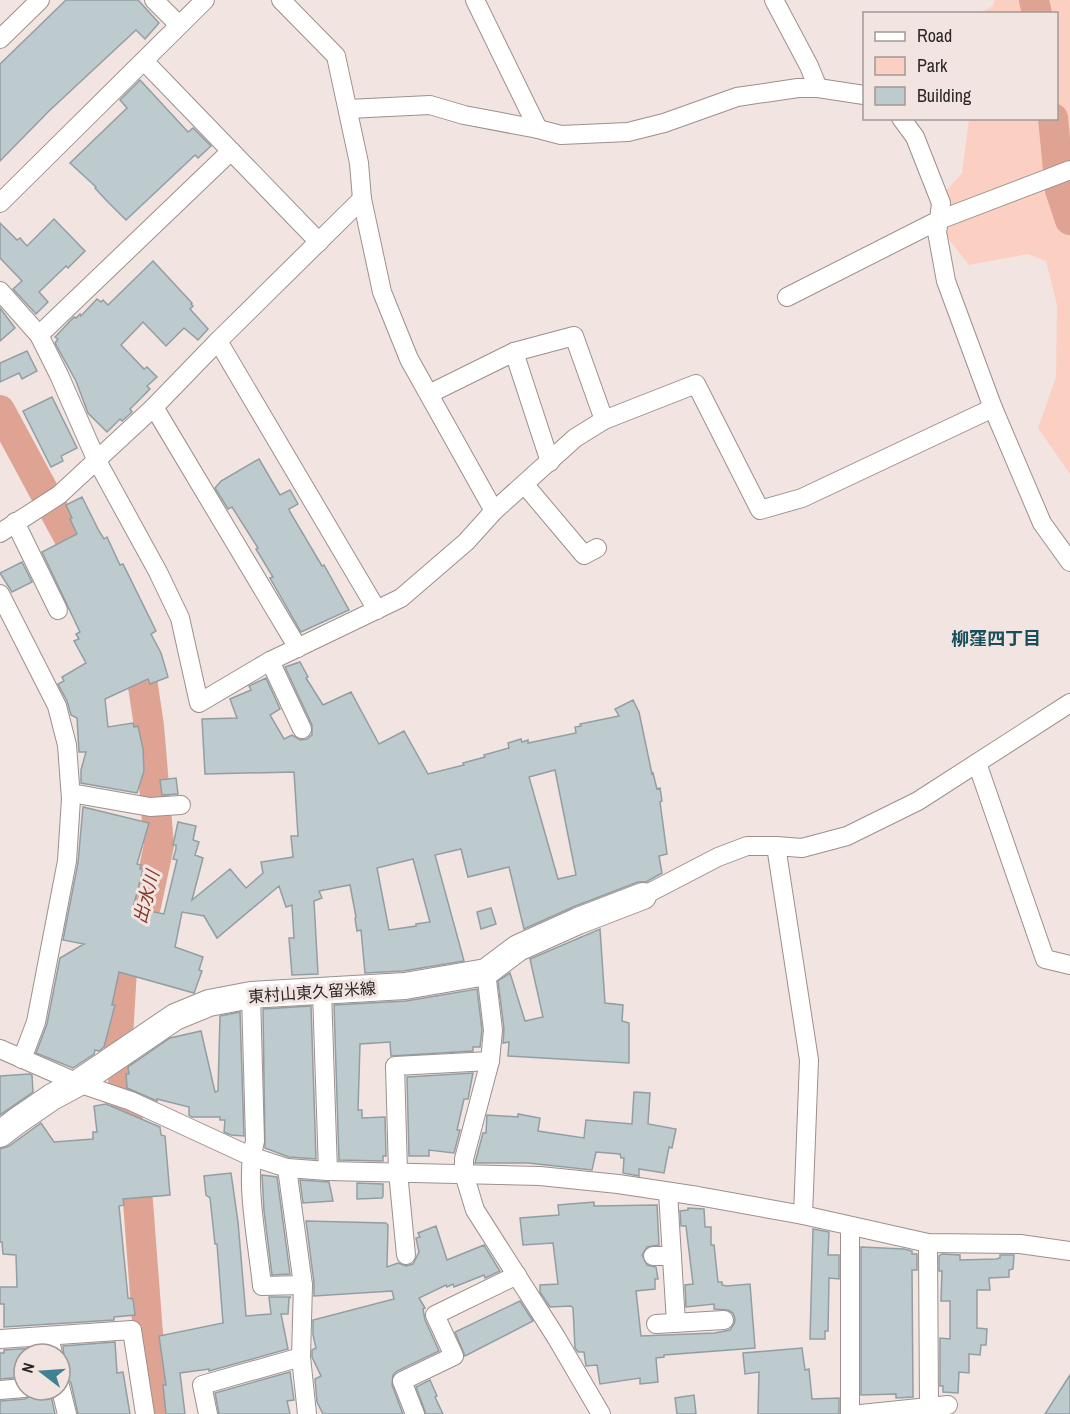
<svg xmlns="http://www.w3.org/2000/svg" width="1070" height="1414" viewBox="0 0 1070 1414" font-family="'Archivo Narrow','Noto Sans JP',sans-serif">
<rect width="100%" height="100%" fill="#f2e4e1"/>
<polygon fill="#fccfc3" points="995,0 1070,0 1070,474 1038,428 1056,377 1057,305 1046,261 1028,254 969,265 947,237 946,191 962,173 969,119 1056,118 1056,14 980,13 993,6"/>
<g fill="none" stroke-linecap="round" stroke-linejoin="round">
<g stroke="#dea393" stroke-width="30">
<polyline points="1034,0 1037,14"/>
<polyline points="1053,118 1060,190 1070,220"/>
<polyline points="0,410 89,575"/>
<polyline points="123,645 143,686 149,726 159,845 146,906 122,969 118,1037 138,1202 148,1334 162,1414"/>
</g>
</g>
<g fill="#bdcbce" stroke="#929ea2" stroke-width="1.5" fill-rule="evenodd">
<polygon points="66,0 138,0 159,23 145,39 136,30 49,111 0,161 0,64"/>
<polygon points="140,80 188,132 193,128 211,146 198,158 195,155 126,220 106,200 95,188 96,187 70,163 127,108 120,100"/>
<polygon points="54,219 85,251 68,268 66,266 39,292 48,302 36,314 13,289 22,281 0,258 0,223 17,240 20,238 27,246"/>
<polygon points="153,261 192,303 191,304 193,306 190,309 208,329 198,340 184,328 166,346 143,322 121,345 144,369 147,367 157,377 147,386 150,389 130,409 132,412 122,421 120,419 107,432 88,413 76,381 55,343 58,339 55,337 74,317 76,318 80,314 81,316 97,299 101,302 103,300 108,305"/>
<polygon points="0,308 15,328 0,341"/>
<polygon points="27,351 37,371 22,379 19,373 0,382 0,363"/>
<polygon points="52,397 77,448 61,456 63,461 51,467 23,411"/>
<polygon points="259,459 280,495 290,490 298,504 289,509 290,512 322,566 324,565 349,610 301,632 270,578 273,577 256,549 258,548 232,507 228,509 215,488 221,481"/>
<polygon points="82,497 99,531 104,539 107,537 120,565 123,564 156,631 151,634 161,653 168,677 150,684 148,679 105,699 108,727 133,723 134,727 138,726 143,749 144,771 137,793 81,783 81,770 86,752 79,752 77,718 71,715 67,701 58,684 64,681 62,677 86,663 74,641 79,639 76,634 80,632 42,552 77,534 70,519 72,518 66,505"/>
<polygon points="22,562 32,582 12,592 0,573"/>
<path d="M 300,662 L 308,677 L 306,678 L 323,705 L 351,692 L 379,744 L 404,731 L 428,774 L 464,765 L 463,763 L 485,757 L 484,755 L 509,748 L 508,743 L 521,739 L 522,742 L 528,740 L 528,743 L 576,733 L 575,727 L 581,726 L 580,724 L 619,716 L 615,709 L 633,700 L 639,712 L 652,774 L 653,773 L 657,789 L 660,788 L 662,801 L 660,802 L 667,854 L 659,856 L 662,873 L 646,882 L 638,882 L 573,907 L 524,929 L 509,867 L 468,877 L 461,849 L 435,855 L 464,961 L 403,971 L 365,973 L 361,930 L 357,931 L 355,918 L 356,917 L 350,885 L 319,891 L 322,898 L 314,901 L 318,974 L 292,975 L 289,938 L 294,938 L 292,905 L 286,907 L 279,886 L 217,938 L 204,916 L 182,912 L 175,947 L 203,957 L 199,970 L 202,971 L 194,993 L 119,972 L 112,1005 L 115,1005 L 104,1047 L 99,1051 L 95,1050 L 94,1054 L 73,1068 L 36,1053 L 47,1024 L 60,958 L 84,944 L 63,940 L 78,863 L 83,807 L 149,823 L 137,864 L 141,865 L 140,869 L 143,869 L 133,908 L 164,914 L 177,860 L 173,859 L 176,849 L 176,845 L 173,845 L 178,822 L 196,826 L 193,840 L 199,842 L 195,855 L 203,858 L 192,900 L 230,869 L 246,888 L 263,873 L 261,862 L 293,857 L 291,836 L 298,836 L 294,772 L 205,774 L 202,719 L 237,718 L 230,699 L 251,690 L 249,686 L 266,678 L 280,709 L 270,715 L 284,739 L 292,735 L 300,740 L 307,739 L 312,735 L 312,725 L 285,667 ZM 555,770 L 576,875 L 558,879 L 529,777 ZM 413,859 L 430,922 L 416,924 L 416,926 L 389,930 L 377,868 Z"/>
<polygon points="176,778 178,794 162,795 160,780"/>
<polygon points="491,908 496,924 481,929 477,912"/>
<polygon points="600,929 605,1003 623,1005 622,1021 629,1023 629,1063 508,1056 509,1042 503,1043 504,1029 498,981 510,973 525,1021 543,1017 530,959"/>
<polygon points="477,989 482,1030 480,1047 473,1047 473,1051 391,1056 390,1042 360,1044 358,1110 362,1110 362,1118 385,1117 386,1156 383,1156 383,1161 339,1160 334,1005 406,1001"/>
<polygon points="311,1006 316,1159 289,1157 265,1148 263,1009"/>
<polygon points="240,1012 244,1136 231,1135 224,1132 225,1120 220,1120 220,1117 192,1117 189,1115 189,1107 157,1099 157,1101 127,1088 126,1074 129,1074 128,1067 170,1038 201,1031 215,1092 218,1091 220,1016"/>
<polygon points="473,1073 468,1099 464,1099 457,1130 460,1130 454,1153 429,1150 429,1156 409,1156 407,1077"/>
<polygon points="29,1074 32,1075 33,1092 0,1115 0,1076"/>
<polygon points="634,1092 650,1093 648,1124 676,1129 672,1148 669,1147 664,1173 639,1169 639,1176 623,1173 624,1158 621,1158 620,1154 596,1152 592,1170 528,1163 475,1163 483,1133 486,1133 487,1115 518,1117 518,1114 540,1118 538,1131 584,1138 586,1120 632,1124"/>
<polygon points="106,1104 160,1127 161,1135 165,1136 170,1195 123,1199 124,1205 119,1206 128,1298 133,1299 135,1315 114,1317 114,1320 4,1327 4,1304 0,1304 0,1287 17,1287 16,1255 3,1254 2,1242 0,1242 0,1149 9,1146 41,1123 54,1142 93,1139 93,1132 97,1132 94,1106"/>
<polygon points="231,1173 238,1222 246,1316 271,1314 269,1297 291,1297 289,1298 288,1314 281,1314 288,1349 209,1371 209,1369 180,1373 185,1414 166,1414 163,1385 166,1385 159,1336 223,1323 217,1244 215,1244 210,1198 206,1195 204,1176"/>
<polygon points="262,1175 277,1177 290,1274 272,1275 264,1211"/>
<polygon points="300,1180 329,1182 333,1201 303,1203"/>
<polygon points="357,1183 383,1184 383,1196 382,1198 357,1199"/>
<polygon points="594,1202 594,1206 657,1205 659,1245 647,1247 642,1255 647,1265 656,1267 658,1279 655,1279 655,1289 636,1291 641,1336 715,1333 730,1330 734,1324 735,1319 733,1313 728,1310 714,1309 714,1304 686,1307 685,1285 693,1284 686,1226 681,1226 680,1211 688,1210 688,1208 704,1209 705,1227 711,1227 711,1245 714,1245 718,1282 722,1282 722,1285 727,1286 750,1284 755,1348 664,1355 664,1357 656,1358 658,1382 640,1384 640,1378 600,1384 597,1365 586,1366 584,1352 578,1352 575,1348 573,1308 571,1306 550,1307 540,1292 540,1285 558,1284 553,1243 523,1245 520,1218 559,1215 558,1205"/>
<polygon points="306,1221 386,1223 388,1225 387,1267 398,1263 406,1266 413,1264 419,1252 416,1238 420,1237 418,1233 436,1226 447,1260 484,1245 498,1268 500,1271 485,1278 484,1275 454,1287 453,1284 447,1287 446,1285 419,1298 425,1308 423,1309 425,1320 439,1351 397,1371 393,1375 392,1385 403,1414 323,1414 317,1402 315,1379 321,1376 312,1357 312,1350 316,1348 313,1335 313,1320 394,1299 392,1291 314,1296 314,1283"/>
<polygon points="813,1229 829,1232 828,1255 839,1255 839,1279 829,1278 828,1331 825,1331 825,1339 810,1339"/>
<polygon points="861,1247 904,1249 912,1251 912,1254 917,1254 917,1270 912,1270 913,1397 896,1398 896,1394 861,1395"/>
<polygon points="942,1254 960,1255 960,1260 996,1259 1000,1258 1000,1255 1014,1255 1013,1269 1009,1270 1009,1277 989,1278 990,1290 977,1290 977,1328 987,1329 986,1345 981,1345 980,1355 969,1354 969,1373 959,1372 958,1393 943,1392 943,1386 940,1386 940,1338 950,1339 950,1301 941,1301 942,1271 939,1271 939,1256"/>
<polygon points="520,1301 533,1321 465,1356 455,1332"/>
<polygon points="115,1342 117,1373 123,1372 130,1414 78,1414 71,1383 63,1375 61,1362 64,1357 63,1346"/>
<polygon points="35,1348 36,1354 24,1354 24,1377 0,1379 0,1353 4,1353 4,1350"/>
<polygon points="802,1348 805,1370 809,1369 812,1399 839,1398 839,1414 758,1414 759,1372 745,1374 743,1353"/>
<polygon points="290,1372 294,1400 287,1401 290,1414 219,1414 215,1393"/>
<polygon points="1070,1375 1070,1414 1045,1414"/>
<polygon points="430,1380 437,1396 435,1397 443,1414 426,1414 416,1387"/>
<polygon points="50,1391 55,1414 0,1414 0,1401 25,1399 32,1395"/>
<polygon points="694,1395 696,1414 677,1414 675,1398"/>
</g>
<g fill="none" stroke-linecap="round" stroke-linejoin="round">
<g stroke="#9c908c" stroke-width="20">
<g id="minor">
<polyline points="154,0 179,25"/>
<polyline points="281,0 336,56 359,163 362,199 382,292 409,359 494,511"/>
<polyline points="475,0 538,129"/>
<polyline points="774,0 809,66 818,88"/>
<polyline points="0,39 40,0"/>
<polyline points="144,61 319,242"/>
<polyline points="348,109 430,105 464,115 538,129 561,135 628,132 664,123 737,97 798,88 818,88 864,95"/>
<polyline points="1070,170 939,220 937,232 946,281 993,408 1042,523 1070,562"/>
<polyline points="0,203 205,0"/>
<polyline points="0,291 39,335 59,375 96,459 158,572 180,618 199,703 270,661 401,598 466,542 494,511 575,438 604,420 696,384 760,510 802,498 993,408"/>
<polyline points="787,297 939,220 941,203 915,137 901,118"/>
<polyline points="39,335 231,151"/>
<polyline points="218,341 377,610"/>
<polyline points="514,352 550,462"/>
<polyline points="429,394 514,352 574,336 604,420"/>
<polyline points="154,407 298,648"/>
<polyline points="525,485 584,555 597,548"/>
<polyline points="15,522 58,610"/>
<polyline points="0,533 59,495 154,407 218,341 362,199"/>
<polyline points="0,594 57,706 67,745 71,799 67,861 36,1022 22,1059"/>
<polyline points="270,661 302,729"/>
<polyline points="977,763 1045,959 1070,965"/>
<polyline points="71,793 150,807 181,805"/>
<polyline points="776,846 809,1060 803,1215"/>
<polyline points="643,896 718,857 747,846 776,846 802,848 847,836 918,801 1070,703"/>
<polyline points="486,972 493,1030 490,1061 464,1159 464,1174 475,1210 556,1337 601,1414"/>
<polyline points="322,992 328,1171"/>
<path d="M 251,995 L 255,1141 C 244,1180 258,1244 262,1286 L 303,1285"/>
<polyline points="0,1049 78,1083 131,1101 250,1156 287,1168 328,1171 540,1176 618,1184 698,1196 803,1215 928,1243 1020,1244 1070,1251"/>
<polyline points="287,1168 303,1285 301,1357 307,1414"/>
<polyline points="668,1192 676,1323"/>
<polyline points="928,1243 929,1407"/>
<polyline points="406,1255 398,1172 395,1066 490,1061"/>
<polyline points="653,1256 672,1256"/>
<polyline points="656,1324 724,1320"/>
<polyline points="49,1336 53,1354"/>
<polyline points="0,1339 132,1330 145,1414"/>
<polyline points="60,1386 67,1414"/>
<polyline points="0,1390 24,1388"/>
<polyline points="208,1414 202,1385 301,1357"/>
<polyline points="415,1414 402,1381 454,1356 435,1315 517,1275"/>
<polyline points="850,1414 850,1227"/>
<polyline points="861,1414 948,1405"/>
</g>
</g>
<g stroke="#9c908c" stroke-width="28">
<polyline id="secondary" points="0,1134 17,1121 52,1097 78,1083 175,1017 209,1003 251,995 405,986 486,972 518,948 578,921 643,896"/>
</g>
<use href="#minor" stroke="#fff" stroke-width="18"/>
<use href="#secondary" stroke="#fff" stroke-width="26"/>
</g>
<g text-anchor="middle" dominant-baseline="central" stroke-width="6" stroke-linejoin="round" paint-order="stroke">
<g font-size="16" fill="#2a2624" stroke="#f2e4e1">
<text transform="translate(312 992) rotate(-4)">東村山東久留米線</text>
</g>
<g font-size="18" font-weight="bold" fill="#164e5a" stroke="#f2e4e1">
<text x="996" y="638">柳窪四丁目</text>
</g>
<g font-size="18" font-style="italic" fill="#813927" stroke="#f2e4e1">
<text transform="translate(146 897) rotate(-75)">出水川</text>
</g>
</g>
<rect x="863" y="12" width="195" height="108" fill="#f2e4e1" stroke="#a29895" stroke-width="1.5"/>
<rect x="875" y="32" width="30" height="9" fill="#ffffff" stroke="#a29895" stroke-width="1.5"/>
<text x="917" y="42" font-size="18" fill="#2a2624">Road</text>
<rect x="875" y="57" width="30" height="18" fill="#fccfc3" stroke="#a29895" stroke-width="1.5"/>
<text x="917" y="72" font-size="18" fill="#2a2624">Park</text>
<rect x="875" y="87" width="30" height="18" fill="#bdcbce" stroke="#a29895" stroke-width="1.5"/>
<text x="917" y="102" font-size="18" fill="#2a2624">Building</text>
<g transform="translate(42 1372) rotate(287)"><circle r="28" fill="#f2e4e1" stroke="#a29895" stroke-width="1.5"/>
<path d="M0-4.5L10 22L0 15L-10 22Z" fill="#3f8392"/>
<text y="-9" font-size="16" font-weight="bold" text-anchor="middle" fill="#2a2624">N</text>
</g>
</svg>
